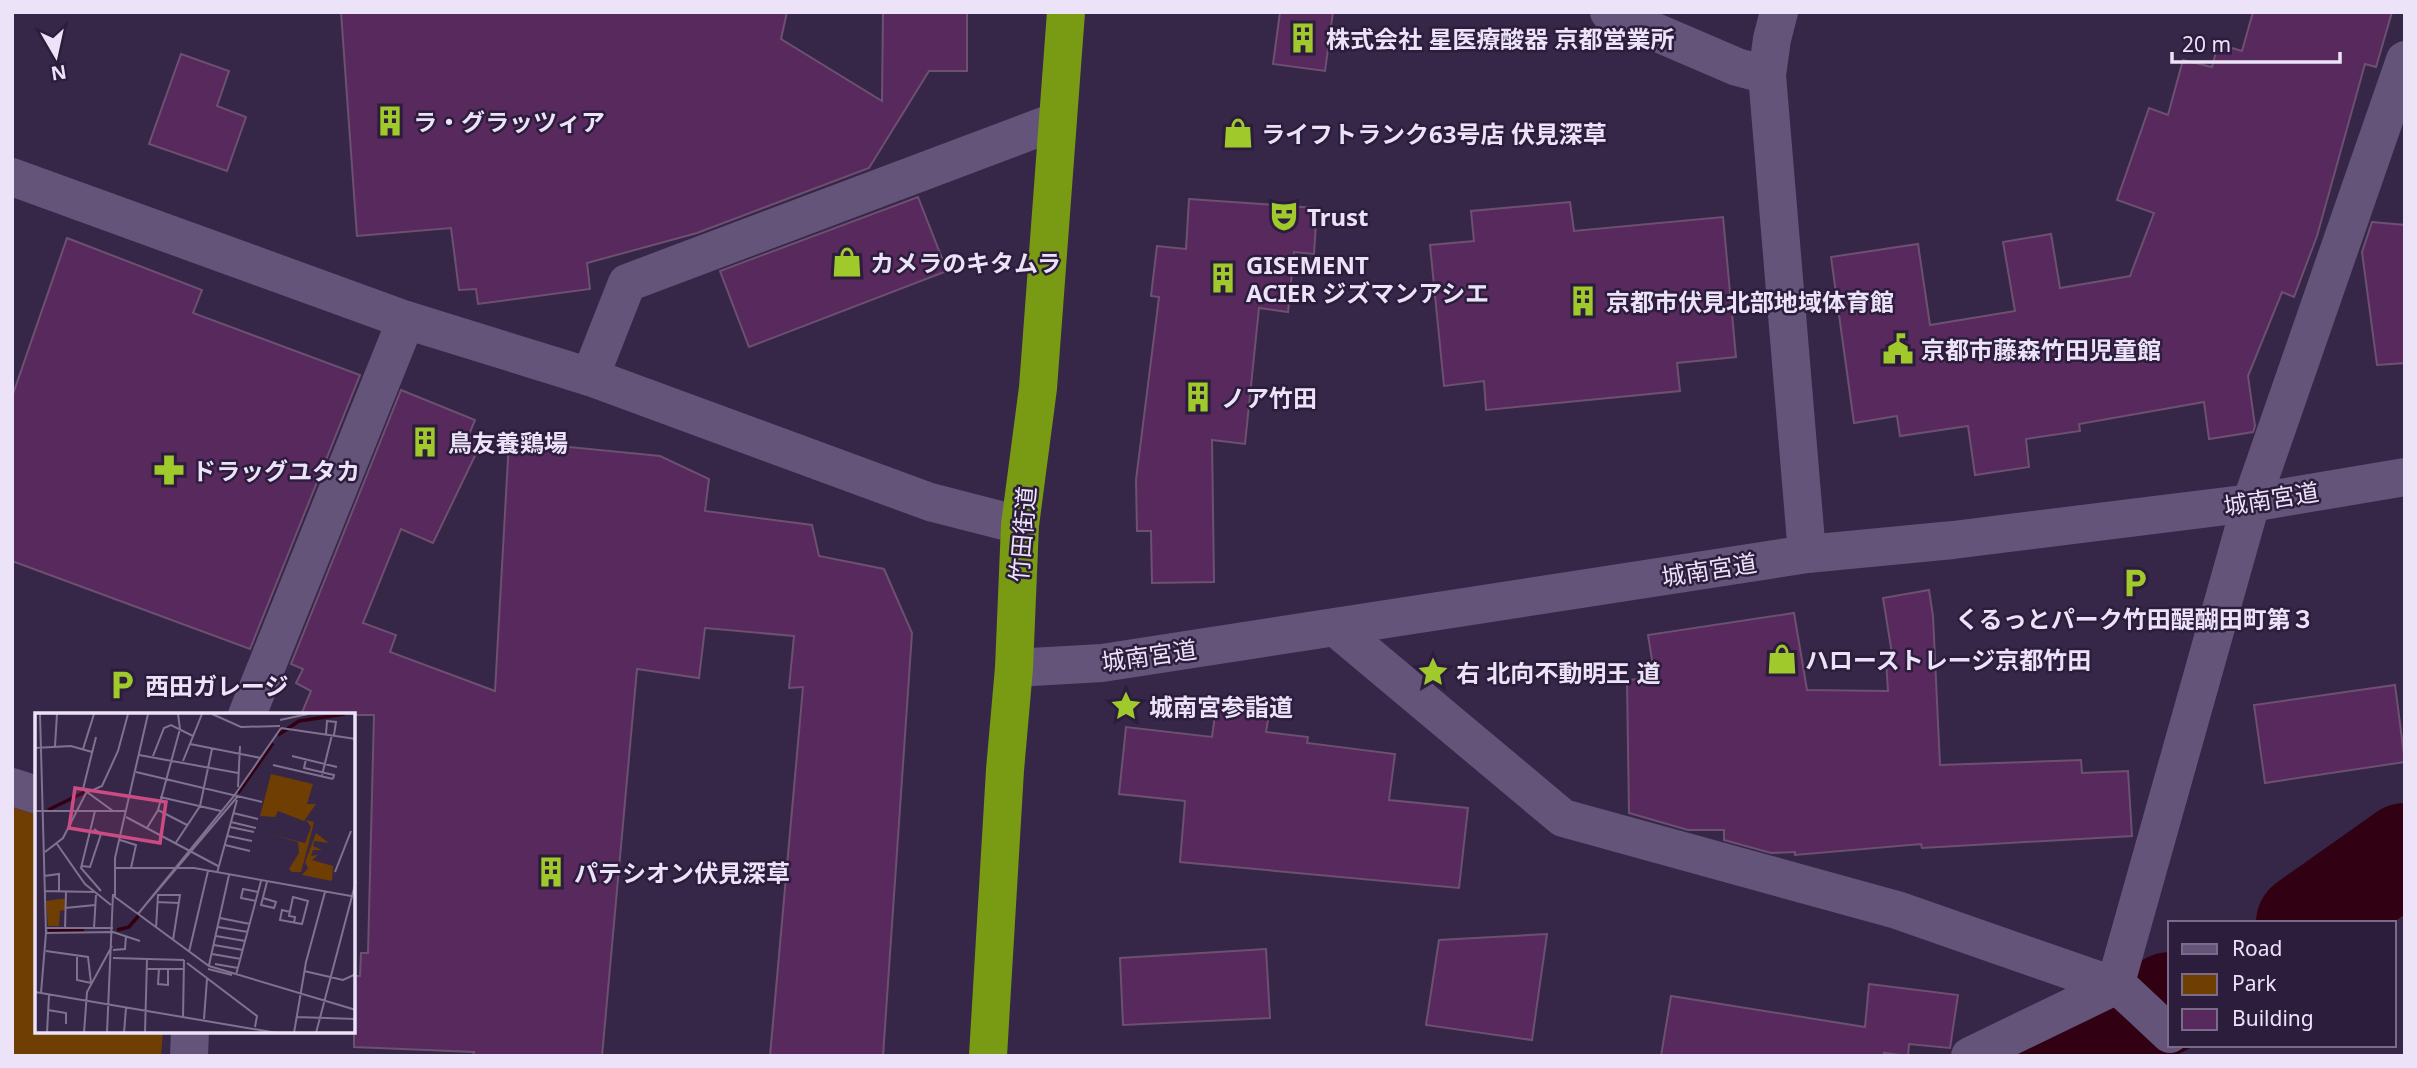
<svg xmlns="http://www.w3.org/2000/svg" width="2417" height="1068" viewBox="0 0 2417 1068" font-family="'Noto Sans','Noto Sans JP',sans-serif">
<rect width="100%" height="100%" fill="#362748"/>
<polygon fill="#6e3e02" points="12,807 37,815 37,1031 163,1031 161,1056 12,1056"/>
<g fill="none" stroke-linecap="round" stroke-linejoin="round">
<g stroke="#320013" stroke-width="100">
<polyline points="2306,923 2405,853"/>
<polyline points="2068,1056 2170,1002"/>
</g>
</g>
<g fill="#58295d" stroke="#6d5070" stroke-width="2">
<polygon points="341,12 787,12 781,39 882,101 883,12 967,12 967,71 929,71 869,168 697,233 587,263 590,289 478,304 476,289 459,290 451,228 357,236"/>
<polygon points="1280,12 1333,12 1325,71 1273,64"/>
<polygon points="2253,12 2392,12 2376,67 2365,64 2317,236 2294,297 2282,292 2248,376 2255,426 2253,432 2209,439 2204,402 2079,424 2080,431 2026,439 2029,467 1975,475 1968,426 1900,436 1897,416 1854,423 1831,257 1918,244 1930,325 2015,311 2003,242 2051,234 2060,288 2130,276 2154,213 2117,200 2149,108 2168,115 2183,60 2212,67 2218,44 2242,51"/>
<polygon points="181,54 229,71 217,106 246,117 227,171 149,144"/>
<polygon points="918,197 947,271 749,347 720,271"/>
<polygon points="1189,199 1317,208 1314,254 1294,252 1288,312 1259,308 1245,444 1212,440 1214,582 1152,583 1151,531 1137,531 1136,480 1159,297 1151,296 1157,246 1186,249"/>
<polygon points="1570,202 1574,231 1723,217 1736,357 1677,363 1680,391 1486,410 1484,381 1444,386 1430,245 1474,241 1471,211"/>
<polygon points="2372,222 2405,225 2405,363 2377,365 2362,252"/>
<polygon points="67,238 202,290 193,313 360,375 250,649 12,561 12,397"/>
<polygon points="401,390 475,420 468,437 483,439 433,543 401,529 363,623 396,635 390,652 495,691 509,441 660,456 709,479 705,511 812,525 819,556 884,569 912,633 883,1056 770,1056 803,687 789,688 794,636 705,628 699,678 637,669 602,1056 473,1056 474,1052 354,1047 354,976 360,976 361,953 368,953 374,715 301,715 311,691 296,683 303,669 291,664"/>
<polygon points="1929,590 1933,616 1940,765 2081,760 2082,773 2128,771 2132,836 1922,848 1921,844 1795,855 1795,852 1771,853 1724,840 1724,830 1688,830 1629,813 1627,680 1655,678 1648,635 1794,613 1807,690 1888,691 1886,660 1893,660 1883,598"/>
<polygon points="2395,685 2405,762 2265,783 2254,705"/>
<polygon points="1216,708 1269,714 1266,732 1308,737 1307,743 1395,754 1389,800 1468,808 1459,888 1180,862 1185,801 1119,794 1126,727 1212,737"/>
<polygon points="1547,934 1532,1040 1426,1025 1439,940"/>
<polygon points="1266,949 1270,1018 1123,1025 1120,958"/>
<polygon points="1869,984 1958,995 1950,1048 1909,1044 1908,1056 1884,1053 1884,1056 1661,1056 1671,996 1865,1027"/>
</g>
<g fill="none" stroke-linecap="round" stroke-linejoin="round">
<g stroke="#645479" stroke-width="38">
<polyline points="1609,12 1737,67 1767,75"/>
<polyline points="1779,12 1772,39 1767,75 1807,554"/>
<polyline points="12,177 406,320 590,377 930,502 1020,525"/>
<polyline points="590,377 627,283 1057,121"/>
<polyline points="1336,628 1563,818 1897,910 2115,986 2125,992 2170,1034"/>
<polyline points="1014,668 1102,663 1807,554 1953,540 2251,503 2405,477"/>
<polyline points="247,715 406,320"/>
<polyline points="12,787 37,795"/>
<polyline points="189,1056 190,1031"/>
<polyline points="1970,1056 2115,986 2251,503 2405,60"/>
</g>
<polyline stroke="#799a13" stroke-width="38" points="988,1056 1005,770 1014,668 1020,525 1038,388 1066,12"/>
</g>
<defs>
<g id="building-bare" transform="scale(2.415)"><path d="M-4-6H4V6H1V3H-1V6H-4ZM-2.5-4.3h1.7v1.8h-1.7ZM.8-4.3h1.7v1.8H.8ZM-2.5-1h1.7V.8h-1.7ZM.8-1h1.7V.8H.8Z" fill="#a0c92b" stroke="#2c1d3d" stroke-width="2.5" paint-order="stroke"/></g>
<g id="shop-bare" transform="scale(2.415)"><path d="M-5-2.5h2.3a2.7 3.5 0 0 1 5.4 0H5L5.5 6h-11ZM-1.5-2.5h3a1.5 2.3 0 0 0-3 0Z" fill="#a0c92b" stroke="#2c1d3d" stroke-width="2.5" paint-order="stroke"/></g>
<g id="theatre-bare" transform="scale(2.415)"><path d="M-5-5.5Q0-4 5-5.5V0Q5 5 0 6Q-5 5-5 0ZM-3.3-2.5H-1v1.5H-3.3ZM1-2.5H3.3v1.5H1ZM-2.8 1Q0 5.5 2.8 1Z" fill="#a0c92b" stroke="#2c1d3d" stroke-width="2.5" paint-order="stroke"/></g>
<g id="civic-bare" transform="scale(2.415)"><path d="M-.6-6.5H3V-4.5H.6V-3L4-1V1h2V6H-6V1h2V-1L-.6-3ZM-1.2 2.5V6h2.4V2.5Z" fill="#a0c92b" stroke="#2c1d3d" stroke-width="2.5" paint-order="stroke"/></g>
<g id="pharmacy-bare" transform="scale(2.415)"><path d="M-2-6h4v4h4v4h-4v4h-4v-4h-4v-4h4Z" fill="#a0c92b" stroke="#2c1d3d" stroke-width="2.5" paint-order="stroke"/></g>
<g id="parking-bare" transform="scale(2.415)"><path d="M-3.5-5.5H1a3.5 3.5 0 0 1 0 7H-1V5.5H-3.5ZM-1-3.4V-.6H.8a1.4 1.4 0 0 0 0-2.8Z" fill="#a0c92b" stroke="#2c1d3d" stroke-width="2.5" paint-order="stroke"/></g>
<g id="sight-bare" transform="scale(2.415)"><path d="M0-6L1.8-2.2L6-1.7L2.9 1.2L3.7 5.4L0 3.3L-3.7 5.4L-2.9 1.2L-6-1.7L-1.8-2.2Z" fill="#a0c92b" stroke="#2c1d3d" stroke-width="2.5" paint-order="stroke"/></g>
</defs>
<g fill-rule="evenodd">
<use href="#building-bare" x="1303" y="38"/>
<use href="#building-bare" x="390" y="121"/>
<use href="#shop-bare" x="1238" y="133"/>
<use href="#theatre-bare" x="1284" y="216"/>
<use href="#shop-bare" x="847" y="262"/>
<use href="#building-bare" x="1223" y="278"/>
<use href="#building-bare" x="1583" y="301"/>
<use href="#civic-bare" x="1898" y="349"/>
<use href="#building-bare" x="1198" y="397"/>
<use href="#building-bare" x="425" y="442"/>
<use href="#pharmacy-bare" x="169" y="470"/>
<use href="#parking-bare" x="2135" y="583"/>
<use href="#shop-bare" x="1782" y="659"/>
<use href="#sight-bare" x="1433" y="672"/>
<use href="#parking-bare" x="122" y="685"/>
<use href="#sight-bare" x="1126" y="706"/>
<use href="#building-bare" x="551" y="872"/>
</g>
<g text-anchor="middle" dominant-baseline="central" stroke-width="5" stroke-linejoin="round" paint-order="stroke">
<g font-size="24" font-weight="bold" fill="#ece3f9" stroke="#2c1d3d" text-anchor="start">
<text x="1326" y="38">株式会社 星医療酸器 京都営業所</text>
<text x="413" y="121">ラ・グラッツィア</text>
<text x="1261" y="133">ライフトランク63号店 伏見深草</text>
<text x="1307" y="216">Trust</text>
<text x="870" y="262">カメラのキタムラ</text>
<text x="1246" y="264">GISEMENT<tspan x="1246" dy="28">ACIER ジズマンアシエ</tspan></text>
<text x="1606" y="301">京都市伏見北部地域体育館</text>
<text x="1921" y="349">京都市藤森竹田児童館</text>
<text x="1221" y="397">ノア竹田</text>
<text x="448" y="442">鳥友養鶏場</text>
<text x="192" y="470">ドラッグユタカ</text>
<text x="2135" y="618" text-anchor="middle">くるっとパーク竹田醍醐田町第３</text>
<text x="1805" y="659">ハローストレージ京都竹田</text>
<text x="1456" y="672">右 北向不動明王 道</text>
<text x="145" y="685">西田ガレージ</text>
<text x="1149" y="706">城南宮参詣道</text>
<text x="574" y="872">パテシオン伏見深草</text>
</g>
<g font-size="24" fill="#ece3f9" stroke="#2c1d3d">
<text transform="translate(2271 498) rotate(-9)">城南宮道</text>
<text transform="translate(1022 534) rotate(-85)">竹田街道</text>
<text transform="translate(1709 569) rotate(-9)">城南宮道</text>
<text transform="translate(1149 655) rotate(-8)">城南宮道</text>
</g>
</g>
<g transform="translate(35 713)">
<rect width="320" height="320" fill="#362748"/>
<path d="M 236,61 L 278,71 L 272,91 L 281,91 L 269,108 L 243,98 L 240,104 L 225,103 ZM 271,107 L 279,109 L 272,137 L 266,159 L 257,159 L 254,156 L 264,140 L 263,129 L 234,121 L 270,130 L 276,114 ZM 281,120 L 294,130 L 279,128 L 278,133 L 287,137 L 278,137 L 276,143 L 283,142 L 277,147 L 298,153 L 297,168 L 267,162 L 273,155 L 270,149 ZM 25,186 L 30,186 L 30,197 L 25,198 L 24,213 L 13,213 L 11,188 Z" fill="#6e3e02"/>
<path fill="none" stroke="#320013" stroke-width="3.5" d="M 243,22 L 264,8 L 310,1M 203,80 L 238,30M 13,97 L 54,77M 13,217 L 49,217M 82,217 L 94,214 L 105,201"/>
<path fill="none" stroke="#7f728f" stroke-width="2" d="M 5,1 L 11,220 L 6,280M 113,1 L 80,145 L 80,184 L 174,253 L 321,297M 177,1 L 206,14 L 245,13M 245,7 L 273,1M 246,15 L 321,26M 291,21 L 292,8 L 301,9 L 299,22M 61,24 L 48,76 L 78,98M 155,31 L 226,45M 20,33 L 22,1M 0,35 L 36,33 L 57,39M 48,36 L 59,1M 104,42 L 203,60M 118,43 L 129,15 L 136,12 L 158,23M 257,43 L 302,54M 271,46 L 269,55 L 299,62 L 298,66M 148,48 L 167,1M 238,52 L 298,66M 101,59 L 227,89M 287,62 L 297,22M 203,74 L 205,33M 125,84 L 186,98M 123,97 L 152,112M 0,98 L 90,98M 60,98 L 46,155 L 66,178M 198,100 L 223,106M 91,104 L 183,153M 196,109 L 221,115M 195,114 L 219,119M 112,115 L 123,97 L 145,16 L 143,1M 193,123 L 217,128M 85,127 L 101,132 L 96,155M 22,131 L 50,171 L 76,192M 140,131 L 165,93 L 177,36M 190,132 L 215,138M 10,139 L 28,125 L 51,80 L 67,73 L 83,38 L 93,1M 47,153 L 55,154 L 66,121 L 59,116M 79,155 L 159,155 L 316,183M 300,159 L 316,118M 182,160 L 202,87M 9,163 L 24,161 L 24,179M 9,178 L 59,179M 228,185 L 241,189 L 239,195 L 226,192 L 232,169M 221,188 L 206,185 L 208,176 L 223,179M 122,189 L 144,190M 112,190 L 203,83M 30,195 L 60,192M 255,199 L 247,197 L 245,207 L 267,211 L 273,188 L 258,184 L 254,203 L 260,204 L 259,210M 103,201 L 199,83 L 246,15M 185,205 L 215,211M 183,214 L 213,219M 10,215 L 78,215M 59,215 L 61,182M 121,215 L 123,182 L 145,182 L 138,227M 30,216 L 31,179M 11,220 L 78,219 L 105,228M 181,223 L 210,228M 179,232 L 208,237M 78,237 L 90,236 L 91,223M 11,238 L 53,244 L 56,270 L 42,267 L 42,242M 154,239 L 173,158M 177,241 L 206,246M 78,245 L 149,247M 152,250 L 222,303 L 220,314M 180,251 L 203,255M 174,252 L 194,162M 124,255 L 123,271 L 133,272 L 133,255M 112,256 L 149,256M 173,256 L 197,262M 269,258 L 308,267 L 321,261M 201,262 L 226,168M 0,279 L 242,320M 13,297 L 31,300 L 31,311M 261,304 L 321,306M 148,305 L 149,247M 169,306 L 172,266M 12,320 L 14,282M 49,320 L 52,279 L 77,233M 72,320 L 78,181M 89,320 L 91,295M 110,320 L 112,246M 259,320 L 271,249 L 290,179M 281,320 L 321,168"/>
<path fill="#cc4b82" fill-opacity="0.15" stroke="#cc4b82" stroke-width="3.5" d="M 40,75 L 131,89 L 125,130 L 34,115 Z"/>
<rect width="320" height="320" fill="none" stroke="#ece3f9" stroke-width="3.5"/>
</g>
<rect width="2417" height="1068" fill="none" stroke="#ece3f9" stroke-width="28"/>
<rect x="2168" y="921" width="228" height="126" fill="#2c1d3d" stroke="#796c88" stroke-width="2"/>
<rect x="2182" y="944" width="35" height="10" fill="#645479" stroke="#796c88" stroke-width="2"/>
<text x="2232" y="956" font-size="21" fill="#ece3f9">Road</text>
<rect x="2182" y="974" width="35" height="21" fill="#6e3e02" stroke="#796c88" stroke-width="2"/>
<text x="2232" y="991" font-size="21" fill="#ece3f9">Park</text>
<rect x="2182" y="1009" width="35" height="21" fill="#58295d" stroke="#796c88" stroke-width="2"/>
<text x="2232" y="1026" font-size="21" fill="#ece3f9">Building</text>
<g transform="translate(56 56) rotate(171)" stroke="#2c1d3d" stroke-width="5" paint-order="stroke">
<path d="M0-5L12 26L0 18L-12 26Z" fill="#ece3f9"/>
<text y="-10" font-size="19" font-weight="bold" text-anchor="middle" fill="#ece3f9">N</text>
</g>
<path d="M2172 52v10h168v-10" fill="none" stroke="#ece3f9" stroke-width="3.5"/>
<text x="2182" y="52" font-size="21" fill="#ece3f9" stroke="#2c1d3d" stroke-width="5" paint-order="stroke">20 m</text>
</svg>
